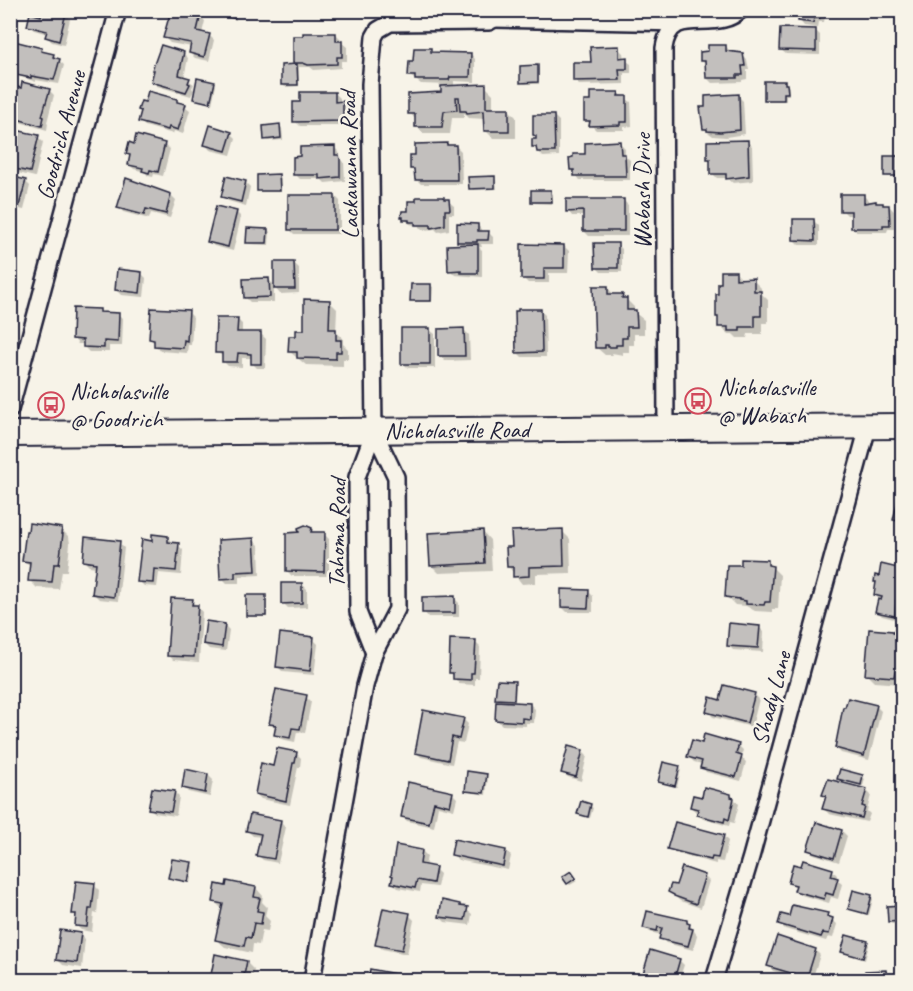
<svg xmlns="http://www.w3.org/2000/svg" width="913" height="991" viewBox="0 0 913 991" font-family="Caveat,sans-serif">
<rect width="100%" height="100%" fill="#f7f3e8"/>
<filter id="ink" filterUnits="userSpaceOnUse"><feTurbulence type="fractalNoise" baseFrequency=".0167" numOctaves="2"/><feDisplacementMap in="SourceGraphic" scale="12" xChannelSelector="R" yChannelSelector="G"/><feConvolveMatrix kernelMatrix="1 2 1 2 8 2 1 2 1" color-interpolation-filters="sRGB"/></filter>
<g filter="url(#ink)">
<g fill="#0003">
<polygon points="42,10 63,10 70,19 64,45 52,42 47,37 48,34 34,30 29,26 42,18"/>
<polygon points="219,10 238,10 236,20 220,15"/>
<polygon points="802,10 838,10 837,17 825,16 824,22 819,22 818,28 804,26 800,21"/>
<polygon points="200,16 205,21 202,33 209,35 214,40 209,61 195,58 190,53 192,47 170,43 165,38"/>
<polygon points="815,30 820,35 820,55 786,54 781,50"/>
<polygon points="336,34 341,39 341,42 347,47 347,61 341,61 341,68 314,70 310,67 299,67 299,86 285,87 283,85 282,66 298,66 295,62 304,38"/>
<polygon points="10,41 41,49 45,53 53,55 64,65 59,84 36,80 36,82 10,73"/>
<polygon points="726,46 731,53 742,55 747,60 749,70 747,70 747,79 742,80 742,82 712,83 707,78 707,66 702,61"/>
<polygon points="618,48 623,53 624,59 631,64 631,73 624,73 624,84 580,85 575,80 592,63"/>
<polygon points="430,50 434,54 471,54 475,59 475,82 454,81 454,87 485,86 493,94 493,109 508,109 516,117 516,138 493,138 485,130 485,119 469,118 464,113 464,118 452,118 450,134 424,134 416,126 416,120 410,113 452,87 451,85 421,84 410,76 415,63"/>
<polygon points="183,53 188,58 184,78 194,84 192,88 194,90 191,96 157,86 152,81"/>
<polygon points="537,67 539,69 539,84 524,84 522,82"/>
<polygon points="785,82 789,87 789,95 786,95 786,101 767,101 765,99"/>
<polygon points="214,83 216,85 212,104 195,99"/>
<polygon points="49,90 54,95 47,122 48,123 47,130 16,121 11,116"/>
<polygon points="335,93 340,98 340,103 347,108 347,126 300,126 295,121 302,103"/>
<polygon points="618,93 631,102 632,126 624,127 624,130 596,130 586,120"/>
<polygon points="738,96 743,101 745,134 726,137 713,136 709,133 704,128"/>
<polygon points="176,100 190,110 183,134 174,131 173,134 145,126 140,121"/>
<polygon points="554,116 559,121 559,156 543,157 534,146 537,140 535,135"/>
<polygon points="280,126 282,128 283,140 268,141 265,139"/>
<polygon points="10,131 38,137 43,142 35,177 10,171"/>
<polygon points="231,133 236,138 231,155 210,150 206,145"/>
<polygon points="137,137 165,145 170,149 163,176 154,174 153,177 148,176 145,172 134,169 129,164 131,158 128,154 135,145"/>
<polygon points="747,141 752,146 753,181 733,183 727,178 717,178 712,173 712,162 709,159"/>
<polygon points="620,143 625,148 625,156 630,160 630,180 580,180 571,169 587,155"/>
<polygon points="456,146 461,151 462,184 421,184 416,179 416,173 412,168"/>
<polygon points="334,147 339,152 340,158 344,162 345,181 325,183 321,179 300,179 295,174"/>
<polygon points="899,157 901,159 901,177 888,177 886,175"/>
<polygon points="279,176 281,178 281,192 261,192 259,190"/>
<polygon points="10,178 25,181 30,186 24,210 10,207"/>
<polygon points="494,178 496,180 497,189 473,190 471,188"/>
<polygon points="245,182 250,187 246,206 228,201 223,196"/>
<polygon points="551,192 553,194 553,204 534,203 532,201"/>
<polygon points="171,195 176,200 170,218 151,213 149,219 123,212 119,207"/>
<polygon points="863,195 868,200 869,204 889,206 894,211 894,229 888,229 887,232 857,232 852,227 852,215 847,215 842,210"/>
<polygon points="335,196 340,201 340,234 294,234 289,229"/>
<polygon points="444,198 454,206 454,214 449,214 449,230 438,232 435,229 422,230 418,226 410,224 402,217"/>
<polygon points="623,200 628,205 628,236 589,236 584,231 584,216 572,216 568,211"/>
<polygon points="236,212 241,217 233,251 214,246 209,242"/>
<polygon points="814,221 819,226 819,245 799,245 794,240"/>
<polygon points="10,223 19,228 11,255 10,255"/>
<polygon points="478,225 483,232 488,232 493,237 493,244 481,244 482,247 479,247 482,250 482,277 455,275 450,270 462,246 458,242"/>
<polygon points="268,230 270,232 269,245 250,244 248,242"/>
<polygon points="617,244 622,249 622,272 601,272 596,267"/>
<polygon points="564,246 569,251 568,273 549,273 549,283 528,283 523,278"/>
<polygon points="294,263 299,268 299,293 280,294 274,287 274,302 250,302 245,297 269,280 275,286"/>
<polygon points="141,273 146,278 144,297 121,295 116,290"/>
<polygon points="736,273 743,280 753,280 761,288 761,293 768,300 768,323 762,323 762,334 748,334 747,338 737,338 733,334 728,334 720,326 723,285"/>
<polygon points="430,285 433,287 432,302 414,302 412,300"/>
<polygon points="608,288 615,296 622,295 634,307 634,312 644,320 644,334 634,334 634,345 629,345 629,352 623,352 623,355 612,353 613,355 605,355 597,348"/>
<polygon points="329,301 337,309 336,332 343,338 343,344 348,349 348,359 343,359 343,366 306,365 290,352 297,337 305,331"/>
<polygon points="540,310 545,315 546,357 522,357 517,352"/>
<polygon points="100,311 103,314 118,314 123,319 122,346 109,346 109,352 89,352 84,347 85,344 78,344 74,339"/>
<polygon points="188,312 193,317 191,345 188,345 187,353 160,351 151,339"/>
<polygon points="237,319 242,324 242,333 261,334 266,339 265,368 257,368 252,363 252,358 242,358 242,367 228,366 223,361 223,357 217,352"/>
<polygon points="430,330 435,334 435,368 408,368 403,363"/>
<polygon points="464,330 469,335 470,360 445,361 440,356"/>
<polygon points="900,497 902,498 902,525 895,520"/>
<polygon points="61,529 69,537 70,544 67,571 62,571 59,589 37,588 29,580 31,567 24,560"/>
<polygon points="311,529 316,534 324,534 329,539 329,576 292,576 287,571 301,534"/>
<polygon points="562,531 570,539 571,573 536,574 536,583 522,584 508,566 513,548"/>
<polygon points="483,532 490,540 492,571 439,573 431,565"/>
<polygon points="168,537 172,544 178,545 183,550 181,575 159,573 157,587 144,586 139,581 153,542"/>
<polygon points="254,540 259,545 260,575 239,576 239,583 227,583 222,578"/>
<polygon points="119,543 124,548 118,601 99,599 94,594 97,567 89,566 84,561"/>
<polygon points="767,562 780,575 778,609 772,609 772,612 755,611 746,606 735,605 727,597 742,567"/>
<polygon points="882,566 902,570 902,604 901,604 900,614 902,614 902,623 898,620 882,616 877,611 879,599 875,595 878,584 875,581 880,578"/>
<polygon points="10,567 16,569 15,584 10,584"/>
<polygon points="302,584 307,589 307,607 288,608 283,603"/>
<polygon points="588,591 593,596 593,612 567,612 562,607"/>
<polygon points="265,596 267,598 267,617 250,617 248,615"/>
<polygon points="454,598 459,603 459,617 428,617 424,612"/>
<polygon points="192,601 202,612 199,662 173,660 169,655"/>
<polygon points="224,625 229,630 226,651 209,649 204,644"/>
<polygon points="759,627 764,632 763,652 733,650 728,645"/>
<polygon points="895,635 902,642 901,684 874,682 866,674"/>
<polygon points="313,639 318,644 314,675 283,672 278,667"/>
<polygon points="475,642 480,647 479,678 475,678 475,685 459,684 450,672"/>
<polygon points="514,683 516,685 515,703 530,704 535,709 534,723 526,723 526,726 502,725 497,720 501,702 497,698"/>
<polygon points="754,694 759,699 752,727 713,717 708,712 721,702"/>
<polygon points="306,697 311,702 305,733 297,732 295,742 281,739 276,735 277,729 270,723"/>
<polygon points="876,706 881,711 869,760 841,753 836,748"/>
<polygon points="463,719 468,724 464,743 457,742 452,764 421,757 416,752"/>
<polygon points="703,745 738,745 743,750 741,757 746,762 741,781 706,772 702,767 702,764 694,762 689,757"/>
<polygon points="582,751 587,756 581,781 568,777 563,772"/>
<polygon points="296,753 301,758 300,767 298,767 290,805 261,799 256,794 274,767"/>
<polygon points="679,767 681,769 677,787 660,781"/>
<polygon points="208,775 213,780 210,797 188,792 183,787"/>
<polygon points="486,775 488,777 486,795 469,792 466,790"/>
<polygon points="862,777 865,779 863,786 839,778"/>
<polygon points="866,790 871,795 867,811 870,814 867,822 829,814 824,809 827,798 824,795"/>
<polygon points="174,792 179,797 176,816 155,813 150,808"/>
<polygon points="452,793 457,798 454,810 438,806 434,827 407,821 402,816"/>
<polygon points="731,796 739,804 734,823 730,822 729,826 703,819 691,807 703,799"/>
<polygon points="590,806 593,808 590,818 579,813"/>
<polygon points="281,822 286,827 278,863 263,860 258,855 262,837 253,836 248,831"/>
<polygon points="817,824 842,831 847,836 839,862 814,854 809,850"/>
<polygon points="723,836 728,841 723,862 716,861 716,864 674,853 669,848"/>
<polygon points="422,851 427,856 425,867 435,869 440,874 437,887 421,885 420,892 398,888 393,883"/>
<polygon points="506,851 511,856 508,870 458,860 453,855"/>
<polygon points="191,864 193,866 190,883 170,877"/>
<polygon points="832,870 837,875 836,879 842,884 838,899 831,897 829,903 801,895 796,890 797,888 789,882"/>
<polygon points="573,875 577,881 570,885 568,883"/>
<polygon points="704,876 709,881 701,908 680,901 670,892"/>
<polygon points="94,885 99,890 97,914 94,913 92,932 81,930 76,925 77,917 74,914"/>
<polygon points="256,888 263,896 262,902 267,907 265,916 270,921 268,931 262,930 259,945 253,944 252,953 225,947 217,940 223,910 215,902"/>
<polygon points="871,897 873,899 869,915 850,908"/>
<polygon points="460,905 472,914 470,925 445,922 440,917"/>
<polygon points="902,906 902,923 892,924 890,922 888,907"/>
<polygon points="409,915 414,920 407,954 382,949 377,944"/>
<polygon points="827,915 837,924 833,938 828,937 826,941 785,929 780,924 790,918"/>
<polygon points="687,921 697,935 693,950 666,943 661,938 661,935 650,932 645,927"/>
<polygon points="80,934 85,939 82,968 63,965 58,960"/>
<polygon points="867,942 869,945 865,960 842,952"/>
<polygon points="815,950 820,955 812,980 806,980 773,971 769,966"/>
<polygon points="216,956 246,962 254,970 252,980 212,980"/>
<polygon points="679,960 684,965 679,980 648,980 644,977"/>
<polygon points="372,970 395,975 400,980 370,980"/>
<polygon points="885,971 890,976 891,980 867,980 866,972"/>
</g>
<g fill="#c2bfbd" stroke="#22223b" stroke-width="1.5">
<polygon points="42,10 62,10 66,13 59,41 45,37 47,31 27,26 30,13 41,16"/>
<polygon points="171,10 187,10 201,14 197,31 210,34 204,57 189,53 191,43 163,38"/>
<polygon points="217,10 236,10 234,18 216,14"/>
<polygon points="799,10 833,10 833,13 821,12 820,18 814,18 813,23 798,21"/>
<polygon points="780,28 816,29 816,51 779,50"/>
<polygon points="303,33 336,33 336,41 342,41 342,57 337,57 337,64 308,65 303,63 293,63 293,36 303,36"/>
<polygon points="10,40 42,48 41,51 54,54 53,57 60,59 54,80 31,76 31,78 16,75 17,72 10,70"/>
<polygon points="161,45 184,52 179,75 190,78 188,83 190,84 186,92 151,82 154,70 152,70"/>
<polygon points="708,45 726,45 726,51 743,53 745,66 742,66 743,75 737,75 737,78 706,78 705,61 700,61 700,52 708,51"/>
<polygon points="619,46 619,58 627,57 627,69 619,69 620,80 573,81 573,62 591,62 590,47"/>
<polygon points="414,48 431,48 431,52 471,53 470,77 450,77 449,80 415,80 415,76 408,76 409,61 413,61"/>
<polygon points="297,64 298,85 281,85 281,65"/>
<polygon points="538,65 538,82 520,83 520,66"/>
<polygon points="197,78 215,82 210,103 193,99"/>
<polygon points="764,81 785,81 785,84 787,84 788,93 784,93 784,100 764,100"/>
<polygon points="22,82 50,89 42,116 44,117 42,126 10,117 12,106 10,105 10,100 14,86 21,88"/>
<polygon points="486,84 486,108 509,108 509,131 484,131 483,111 467,113 466,111 460,111 459,97 456,97 457,110 444,111 442,127 415,127 415,114 408,114 408,94 441,92 441,86"/>
<polygon points="148,91 177,99 177,102 186,104 178,130 169,127 168,130 138,122 141,111 138,110 141,101 145,102"/>
<polygon points="300,92 335,92 335,102 343,101 343,121 293,122 293,102 300,102"/>
<polygon points="590,92 619,92 618,96 627,96 627,122 620,122 620,125 589,126 590,121 584,121 584,101 590,101"/>
<polygon points="739,94 740,130 720,132 707,131 707,129 703,129 700,107 705,107 705,96"/>
<polygon points="533,115 554,115 555,152 537,152 536,147 532,147 532,139 536,139 536,136 533,135"/>
<polygon points="280,124 281,138 264,140 263,126"/>
<polygon points="210,125 232,132 226,151 204,145"/>
<polygon points="11,129 39,135 30,172 10,168"/>
<polygon points="136,135 165,143 158,172 150,170 149,173 142,171 143,168 128,165 130,155 126,154 129,142 134,144"/>
<polygon points="748,140 749,176 726,179 726,174 710,174 710,159 707,159 707,141"/>
<polygon points="620,141 621,154 625,154 626,176 574,176 574,170 570,170 569,158 573,157 573,154 585,154 585,143"/>
<polygon points="447,143 447,145 456,145 457,180 415,180 414,169 410,169 410,155 415,155 415,144"/>
<polygon points="335,146 335,155 339,155 340,159 340,177 319,179 319,175 293,175 293,157 300,156 300,147"/>
<polygon points="884,156 899,156 900,176 884,176"/>
<polygon points="279,174 280,191 257,191 257,175"/>
<polygon points="10,176 26,180 19,206 10,204"/>
<polygon points="226,176 246,181 241,202 221,197"/>
<polygon points="495,176 495,188 469,189 468,177"/>
<polygon points="126,178 171,194 166,214 146,209 144,215 117,208"/>
<polygon points="531,190 551,190 552,202 531,202"/>
<polygon points="840,194 864,194 864,203 876,201 876,203 883,203 883,205 889,205 890,225 883,225 883,228 851,228 851,211 840,211"/>
<rect x="288" y="195" width="47" height="35"/>
<polygon points="416,197 444,197 444,199 449,199 450,210 445,210 445,225 431,228 431,225 415,225 415,222 409,222 409,220 403,220 403,217 401,217 402,211 408,211 408,201 416,201"/>
<polygon points="566,199 624,199 624,231 583,231 583,211 566,212"/>
<polygon points="216,206 237,211 228,247 207,242"/>
<polygon points="793,219 814,219 815,241 793,240"/>
<polygon points="457,223 478,224 478,231 489,231 488,240 477,240 477,242 457,242"/>
<polygon points="247,228 268,229 267,243 246,243"/>
<polygon points="594,243 618,243 618,268 595,268"/>
<polygon points="478,244 478,273 461,273 461,270 448,271 447,245"/>
<polygon points="521,244 564,245 564,268 544,268 544,279 521,279"/>
<polygon points="274,262 294,262 295,289 274,289"/>
<polygon points="117,269 142,272 140,293 115,290"/>
<polygon points="721,271 736,271 736,279 754,278 754,291 761,291 761,316 755,316 755,327 740,327 740,331 728,331 728,327 718,327 718,317 716,317 716,294 718,294 718,283 721,283"/>
<polygon points="269,278 270,297 244,298 243,279"/>
<polygon points="411,284 431,284 431,301 410,301"/>
<polygon points="593,286 608,286 608,294 623,294 622,298 627,298 627,310 636,310 637,327 627,327 627,338 622,338 622,345 616,345 616,347 608,347 608,345 605,345 605,348 595,348"/>
<polygon points="304,299 330,300 329,329 336,329 336,340 341,340 341,352 336,352 336,359 297,358 297,352 288,352 289,336 296,336 296,330 304,330"/>
<polygon points="73,308 100,309 100,312 119,313 118,342 104,341 104,348 83,347 83,340 72,339"/>
<polygon points="151,308 189,310 187,341 184,340 183,348 154,346 154,340 149,339"/>
<polygon points="518,309 541,309 542,352 516,353 515,311 518,311"/>
<polygon points="216,318 238,318 237,332 261,332 261,364 251,364 251,354 238,353 237,362 222,362 222,353 215,353"/>
<rect x="401" y="328" width="29" height="36"/>
<polygon points="464,328 465,356 438,356 438,329"/>
<polygon points="899,495 902,496 902,522 893,520"/>
<polygon points="29,523 62,528 61,534 63,534 59,564 54,564 52,582 28,581 30,562 22,561 26,531 28,531"/>
<polygon points="305,525 312,528 311,532 325,532 324,572 286,571 286,533 299,532 298,528"/>
<polygon points="563,529 564,566 529,567 529,576 513,577 513,567 507,567 506,547 512,547 511,531"/>
<polygon points="483,530 485,563 430,566 428,533"/>
<polygon points="152,534 168,536 168,542 179,543 176,571 154,569 153,583 137,582 142,539 152,541"/>
<polygon points="85,537 120,541 114,597 92,594 96,563 83,561"/>
<polygon points="254,538 256,571 235,572 235,578 220,579 218,540"/>
<polygon points="741,559 768,560 768,565 773,566 770,602 765,602 764,605 746,604 746,601 739,600 739,599 725,597 727,565 741,565"/>
<polygon points="881,564 902,569 902,601 896,600 895,616 875,612 878,599 881,600 882,597 874,595 876,582 874,582 875,575 879,576"/>
<polygon points="10,565 15,565 14,583 10,582"/>
<polygon points="281,583 302,583 302,603 281,604"/>
<polygon points="561,589 589,590 588,608 561,607"/>
<rect x="246" y="595" width="20" height="21"/>
<polygon points="455,596 455,613 422,613 422,597"/>
<polygon points="171,598 193,599 192,605 198,605 194,657 167,656"/>
<polygon points="899,612 902,613 902,622 897,621"/>
<polygon points="206,621 225,624 222,647 203,644"/>
<polygon points="729,623 760,626 758,648 727,646"/>
<polygon points="869,629 893,631 893,633 897,634 896,648 902,649 902,672 895,671 894,677 865,675"/>
<polygon points="280,633 314,637 310,671 276,667"/>
<polygon points="450,639 476,640 474,673 471,673 471,680 453,679 453,673 449,673"/>
<polygon points="497,680 515,681 514,700 495,699"/>
<polygon points="724,685 755,693 747,723 706,712 710,697 720,700"/>
<polygon points="276,689 307,695 300,729 292,728 290,738 274,735 276,725 269,724"/>
<polygon points="848,698 877,705 864,756 835,748 843,707 845,707"/>
<polygon points="496,701 530,703 530,719 522,718 522,722 495,720"/>
<polygon points="423,710 464,718 459,739 452,737 448,760 415,753"/>
<polygon points="704,734 739,744 736,754 742,756 736,777 700,768 702,761 687,757 692,740 702,743"/>
<polygon points="568,746 583,750 576,777 561,773"/>
<polygon points="277,748 297,752 295,763 293,763 286,801 255,794 261,763 273,766"/>
<polygon points="663,762 680,766 675,786 658,782"/>
<polygon points="185,769 208,774 205,793 182,788"/>
<polygon points="840,769 863,775 861,785 837,779"/>
<polygon points="467,771 487,774 484,793 465,791"/>
<polygon points="828,779 867,789 862,806 865,807 862,818 822,809 826,796 822,795"/>
<polygon points="408,782 453,792 450,806 434,802 429,823 401,817"/>
<polygon points="704,787 731,794 731,797 734,798 729,820 725,818 724,822 697,815 698,809 690,807 693,795 702,797"/>
<polygon points="152,788 175,791 171,812 148,809"/>
<polygon points="581,801 591,804 588,817 577,814"/>
<polygon points="250,814 281,820 274,859 256,856 261,834 246,831"/>
<polygon points="675,822 724,835 718,858 712,857 711,860 667,849"/>
<polygon points="816,822 842,830 834,858 807,850"/>
<polygon points="454,839 506,850 503,866 451,855"/>
<polygon points="396,845 422,850 420,864 436,867 433,883 417,880 415,888 391,883 393,876 391,875"/>
<polygon points="172,859 192,862 188,882 168,878"/>
<polygon points="803,860 833,869 831,876 838,878 833,895 826,893 824,899 794,891 796,885 788,883 793,864 801,866"/>
<polygon points="682,867 705,875 696,904 674,896 674,895 668,892 671,884 676,885"/>
<polygon points="571,871 576,878 567,884 562,877"/>
<polygon points="76,881 95,883 92,909 89,909 87,927 75,926 76,914 72,914"/>
<polygon points="227,881 256,887 254,897 260,898 257,911 263,912 261,924 254,923 251,938 246,937 244,946 215,940 223,904 213,902 216,884 226,886"/>
<polygon points="853,890 872,895 867,914 848,909"/>
<polygon points="442,900 460,904 460,906 468,907 465,920 439,917"/>
<polygon points="792,905 828,913 827,916 833,918 829,934 823,933 821,937 778,924 781,914 789,916"/>
<polygon points="902,905 902,921 888,922 887,906"/>
<polygon points="383,908 410,913 402,950 375,945"/>
<polygon points="647,911 687,920 687,923 690,924 689,928 693,929 688,946 659,939 662,928 658,927 657,931 643,928"/>
<polygon points="60,930 81,933 77,963 56,960"/>
<polygon points="846,935 868,941 863,958 841,952"/>
<polygon points="777,936 816,949 807,978 767,966"/>
<polygon points="650,950 680,959 674,980 654,980 642,977"/>
<polygon points="215,954 247,961 243,980 210,980"/>
<polygon points="370,969 396,974 395,980 368,980"/>
<polygon points="886,970 887,980 865,980 865,971"/>
<polygon points="570,973 595,980 568,980"/>
</g>
<g fill="none" stroke-linecap="round" stroke-linejoin="round">
<g stroke="#22223b" stroke-width="20">
<g id="minor">
<polyline points="494,19 681,23"/>
<polyline points="10,410 118,10"/>
<path d="M 666,428 L 664,48 C 670,10 699,26 724,19 C 731,18 736,14 741,10"/>
<polyline points="374,653 358,612 357,477 374,431 370,84 374,37 378,30 390,23 489,22 494,19 502,10"/>
<polyline points="312,980 365,686 374,653 397,609 396,477 374,431"/>
<polyline points="714,980 751,857 868,427"/>
</g>
</g>
<g stroke="#22223b" stroke-width="28">
<g id="primary">
<path id="s1" d="M 10,434 L 902,426"/>
</g>
</g>
<use href="#minor" stroke="#f7f3e8" stroke-width="15"/>
<use href="#primary" stroke="#f7f3e8" stroke-width="24"/>
</g>
</g>
<defs>
<g id="bus-ring" transform="scale(1.35)"><circle r="9.5" fill="#f7f3e8" stroke="#d1495b" stroke-width="1.5"/><path d="M-5-6H5V4H4V6H2V4H-2V6H-4V4H-5ZM-3.5-4V0h7V-4ZM-3.5 1.2v1.5H-2V1.2ZM2 1.2v1.5H3.5V1.2Z" fill="#d1495b"/></g>
</defs>
<g fill-rule="evenodd">
<use href="#bus-ring" x="698" y="401"/>
<use href="#bus-ring" x="51" y="405"/>
</g>
<g text-anchor="middle" dominant-baseline="central" stroke-width="5" stroke-linejoin="round" paint-order="stroke">
<g font-size="24" fill="#22223b" stroke="#f7f3e8">
<text transform="translate(61 135) rotate(-75)">Goodrich Avenue</text>
<text transform="translate(349 165) rotate(-91)">Lackawanna Road</text>
<text transform="translate(642 191) rotate(-90)">Wabash Drive</text>
<text stroke="none"><textPath href="#s1" startOffset="447">Nicholasville Road</textPath></text>
<text transform="translate(337 533) rotate(-89)">Tahoma Road</text>
<text transform="translate(771 698) rotate(-75)">Shady Lane</text>
</g>
<g font-size="24" fill="#22223b" stroke="#f7f3e8" text-anchor="start">
<text x="718" y="387">Nicholasville<tspan x="718" dy="28">@ Wabash</tspan></text>
<text x="70" y="391">Nicholasville<tspan x="70" dy="28">@ Goodrich</tspan></text>
</g>
</g>
<rect width="913" height="991" fill="none" stroke="#f7f3e8" stroke-width="36"/>
<rect x="18" y="18" width="877" height="955" fill="none" stroke="#22223b" stroke-width="2" filter="url(#ink)"/>
</svg>
